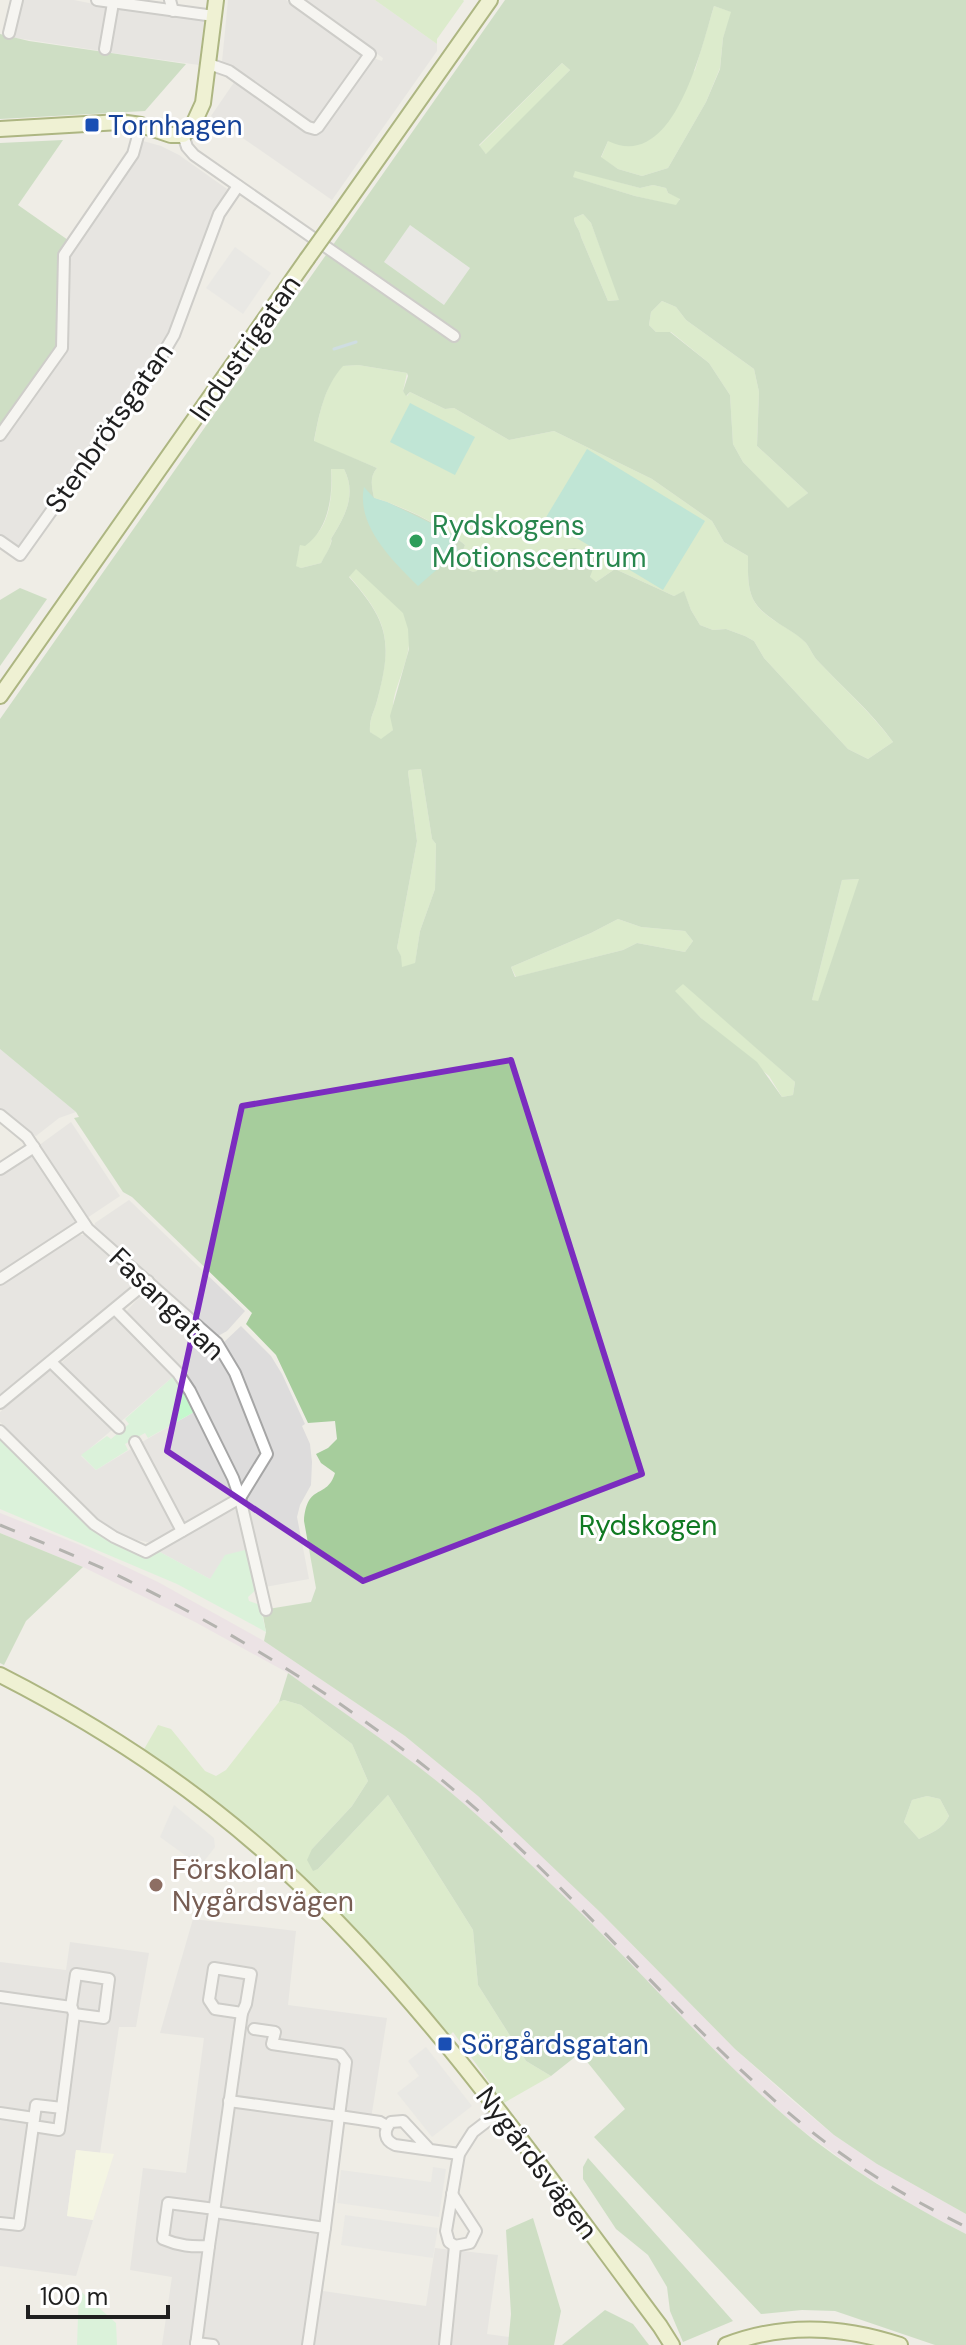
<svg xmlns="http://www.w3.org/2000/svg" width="966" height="2345" viewBox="0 0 966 2345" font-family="'DM Sans',sans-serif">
<rect width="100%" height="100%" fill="#efede6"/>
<g fill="#dddcdc">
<polygon points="18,0 74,0 104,6 108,11 101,51 10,37"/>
<polygon points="228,0 286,0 361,54 361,61 315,124 307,122 222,62"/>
<polygon points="301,0 375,0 437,44 437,51 332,200 211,116 235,81 308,132 316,133 373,58 382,61 383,58"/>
<polygon points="119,8 202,20 204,22 199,65 106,52 115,10"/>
<polygon points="143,141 161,146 179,155 227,189 213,213 168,334 19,552 0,538 0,440 66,349 69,256 136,160"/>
<polygon points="0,1049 76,1112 59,1118 36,1136 30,1134 0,1110"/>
<polygon points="71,1122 120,1196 87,1218 38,1146"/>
<polygon points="29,1155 34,1156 77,1220 77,1223 0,1276 0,1174"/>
<polygon points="129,1200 245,1311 227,1331 218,1336 94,1227 95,1223"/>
<polygon points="75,1235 86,1235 136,1277 135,1287 0,1398 0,1285"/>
<polygon points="143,1293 155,1294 199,1333 220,1357 230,1373 259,1453 249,1475 243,1481 238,1481 188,1379 125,1313"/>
<polygon points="112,1318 118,1319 175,1375 118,1424 60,1364"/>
<polygon points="241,1326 271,1356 282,1374 305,1424 302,1426 310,1444 312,1462 311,1485 300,1505 297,1517 309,1579 265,1587 246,1507 248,1496 272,1454 244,1381 233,1357 223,1343"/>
<polygon points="50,1370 54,1370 113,1429 81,1456 96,1470 136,1446 175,1525 173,1530 151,1543 133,1539 112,1529 93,1515 0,1422 0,1412"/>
<polygon points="196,1411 234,1490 230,1499 187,1523 180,1521 142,1442"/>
<polygon points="232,1508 241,1512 249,1549 210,1579 158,1551"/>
<polygon points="193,1919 296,1931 288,2005 387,2018 370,2125 343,2122 323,2291 426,2306 435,2248 498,2255 487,2334 509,2337 508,2345 162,2345 172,2277 130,2270 143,2168 186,2173 204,2038 160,2033"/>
<polygon points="70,1942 149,1953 136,2027 119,2027 100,2153 76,2150 67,2216 93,2220 76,2276 0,2266 0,1962 66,1970"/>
</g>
<polygon fill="#e8d8e4" points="0,1513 80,1545 158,1582 264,1641 405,1736 478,1796 532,1846 601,1913 735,2049 793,2101 834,2135 877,2164 966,2214 966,2234 920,2210 859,2172 795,2125 740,2076 555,1888 503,1838 448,1791 374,1735 288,1673 195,1622 83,1567 0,1533"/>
<polygon fill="#fbfee0" points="76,2150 114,2154 93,2220 67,2216"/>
<g fill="#c5e8ad">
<polygon points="375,0 463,0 464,1 437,39 437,44"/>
<polygon points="714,6 732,12 723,38 720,68 706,102 668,168 642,176 618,169 601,158 608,141 695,70"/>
<polygon points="562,63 570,70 487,155 479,146"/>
<polygon points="575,170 640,188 653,185 666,188 668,193 680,198 677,206 635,196 572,177"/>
<path d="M 583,214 L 591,223 L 620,300 L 608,301 L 581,237 C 580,229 574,225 574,218 Z"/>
<polygon points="662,301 676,307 686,320 754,369 759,392 757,446 808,493 788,509 743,462 733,444 730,395 709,363 671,332 656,332 649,325 651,312"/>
<path d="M 358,365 L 407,373 L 403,391 L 407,396 L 410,392 L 445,409 L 454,408 L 509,440 L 554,431 L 652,479 L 712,521 L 724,542 L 748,556 C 748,570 747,586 753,599 C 763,620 793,628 806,643 C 810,648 812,654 816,659 C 842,687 870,711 893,742 L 868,759 L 848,749 L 764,658 L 754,641 L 745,636 L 726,629 L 713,630 L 700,625 L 691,610 L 684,592 L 674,596 L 615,569 L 596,582 L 590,578 L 591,571 L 525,556 L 508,558 L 497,572 L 492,570 L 473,572 L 455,564 L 465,545 C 442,525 403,506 374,498 C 372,487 369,477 377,468 L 314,442 C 319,415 324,387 342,366 Z"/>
<path d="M 331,468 L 344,469 C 356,492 347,513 334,534 C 328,543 333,536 330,546 C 328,552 324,558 321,563 L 301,568 L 295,566 L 300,545 C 305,542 313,538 317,534 C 331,518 333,488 331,468 Z"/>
<path d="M 356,568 C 371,582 391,596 403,612 C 420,639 400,672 394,698 C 392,708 393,720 393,730 L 381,740 L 370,732 C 369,717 375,711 378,697 C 393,639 387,620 349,576 Z"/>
<polygon points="421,769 432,839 436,844 435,889 420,931 415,964 401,968 401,957 397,948 417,841 408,772 409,770"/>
<polygon points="860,879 818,1002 812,1000 842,880"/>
<polygon points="618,919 641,927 685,931 693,941 685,952 637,943 623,950 516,977 511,967 591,933"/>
<polygon points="683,983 795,1082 793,1095 782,1097 769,1076 701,1018 674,991"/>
<polygon points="284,1700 301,1705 352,1744 368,1781 352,1806 312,1849 313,1870 318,1869 388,1795 473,1930 478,1985 526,2061 551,2076 502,2104 492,2093 495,2090 453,2032 450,2035 388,1965 332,1906 266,1846 143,1751 158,1725 171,1729 205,1771 216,1776 226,1770 279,1702"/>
<path d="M 927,1796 L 940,1799 L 949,1816 C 943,1829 931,1833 919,1839 L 904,1822 L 912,1800 Z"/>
</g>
<g fill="#a6cd9c" fill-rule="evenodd">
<path d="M 505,0 L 966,0 L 966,2214 L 877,2164 L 834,2135 L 735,2049 L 601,1913 L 478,1796 L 405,1736 L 264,1641 L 266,1632 L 262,1610 L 311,1602 L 316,1588 L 304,1521 C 307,1482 327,1500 335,1473 L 321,1463 L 316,1454 L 328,1448 L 337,1439 L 335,1421 L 308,1423 L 276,1355 L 246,1324 L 252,1313 L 132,1197 L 123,1192 L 74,1118 L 79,1117 L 76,1112 L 0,1049 L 0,719 ZM 714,6 L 731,12 L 723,38 L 720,69 L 706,102 L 668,168 L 642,176 L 618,169 L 601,157 L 608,141 C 674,173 701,49 714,6 ZM 562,63 L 570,70 L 486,154 L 479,145 ZM 575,171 L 640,188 L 653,185 L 666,188 L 668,193 L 680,199 L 676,205 L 635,196 L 573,177 ZM 583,214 L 591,223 L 619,300 L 608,301 L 581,237 C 580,229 574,225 574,218 ZM 662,301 L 676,307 L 686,320 L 754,369 L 759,392 L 757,446 L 808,493 L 788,508 L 743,462 L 733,444 L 730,395 L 709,363 L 670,332 L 656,332 L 649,325 L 651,312 ZM 358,365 L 407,373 L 408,376 L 403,391 L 406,396 L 410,392 L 445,409 L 454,408 L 509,440 L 554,431 L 652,479 L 712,521 L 724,542 L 748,556 C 748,570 747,586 753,599 C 763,619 793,629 806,643 C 810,648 812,654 816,659 C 842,687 871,711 893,742 L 868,759 L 848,749 L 764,658 L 754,641 L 745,636 L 726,629 L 713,630 L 700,625 L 691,610 L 684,591 L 674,596 L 615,569 L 596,582 L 590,577 L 597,557 L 575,548 L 508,558 L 497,572 L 493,570 L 492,565 L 482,561 L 477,571 L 473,572 L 455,564 L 456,560 L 460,557 L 465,545 C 442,525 403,507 374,498 C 372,487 369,477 377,468 L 314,441 C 319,415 324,387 343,366 ZM 331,469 L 344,469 C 356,492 347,513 334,534 C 328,543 334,536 330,546 C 328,551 324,557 321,563 L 301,568 L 296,566 L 300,545 L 305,546 C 329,529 333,495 331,469 ZM 356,569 L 403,613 L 408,629 L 409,649 L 390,716 L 393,730 L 381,739 L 370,732 C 369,717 375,711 378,697 C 393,640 387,620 349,577 ZM 421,769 L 432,839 L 436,844 L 435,889 L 420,931 L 415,963 L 402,967 L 401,956 L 397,948 L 417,841 L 408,772 L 409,770 ZM 859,879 L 818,1001 L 812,1000 L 842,880 ZM 618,919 L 641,927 L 685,931 L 693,941 L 685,952 L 637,943 L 623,950 L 515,977 L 511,967 L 591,933 ZM 683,984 L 795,1082 L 793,1095 L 782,1097 L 757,1062 L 701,1018 L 675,991 ZM 927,1796 L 940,1799 L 949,1816 C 943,1829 931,1833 919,1839 L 904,1822 L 912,1800 Z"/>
<polygon points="0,34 29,41 186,64 145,111 0,119"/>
<polygon points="63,140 18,205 68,240 60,253 59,345 0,428 0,143"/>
<polygon points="20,588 47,599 0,666 0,600"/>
<polygon points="0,1533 83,1567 26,1621 4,1665 0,1663"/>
<path d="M 288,1673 C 342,1712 398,1749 449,1791 C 485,1821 519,1853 552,1885 C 634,1962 707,2050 793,2123 C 845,2167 906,2203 966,2234 L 966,2345 L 935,2345 L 835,2311 L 802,2310 L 761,2314 L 594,2137 L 625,2109 L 580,2053 L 551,2076 L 526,2061 L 478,1985 L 473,1930 L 388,1795 L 318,1869 L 313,1871 L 307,1860 L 312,1849 L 352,1806 L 368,1781 L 352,1744 L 301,1705 L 284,1700 L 279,1702 Z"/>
<polygon points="588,2158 733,2321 683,2342 670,2311 667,2287 648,2255 616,2229 583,2179 583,2167"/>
<polygon points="533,2218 561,2311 554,2345 508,2345 511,2314 506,2230"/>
<polygon points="605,2310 633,2324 649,2345 562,2345"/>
</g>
<g fill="#c4f8cd">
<polygon points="175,1375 196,1411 148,1438 145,1433 125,1444 128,1450 96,1470 81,1455 107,1436 111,1439 129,1424 125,1419"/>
<polygon points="0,1438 97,1533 145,1558 158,1551 210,1579 225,1555 249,1549 258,1588 248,1597 249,1601 260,1605 266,1632 177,1584 0,1509"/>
<polygon points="79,2290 116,2323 117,2345 77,2345"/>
</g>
<g fill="#87dbc2">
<polygon points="410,403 475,437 455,475 390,442"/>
<polygon points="587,449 705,521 663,590 545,519"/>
<path d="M 364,487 L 374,498 L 387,502 L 451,533 L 458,551 L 418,586 C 393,561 356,526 364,487 Z"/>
</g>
<g fill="#e3e3e3">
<polygon points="410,225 470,268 444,305 384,262"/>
<polygon points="235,247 271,273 243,314 206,288"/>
<polygon points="174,1805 214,1838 215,1847 202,1864 199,1853 193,1861 160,1837"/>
<polygon points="426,2047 472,2106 432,2137 397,2093 419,2076 408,2061"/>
<polygon points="433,2167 446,2169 439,2217 337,2203 341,2170 431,2182"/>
<polygon points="345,2215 438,2228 433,2258 341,2245"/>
</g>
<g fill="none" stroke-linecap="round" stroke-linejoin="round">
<polyline stroke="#a8cbdb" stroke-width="3" points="334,349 356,342"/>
<g stroke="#a6a6a6" stroke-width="14">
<g id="street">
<polyline points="97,0 214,16"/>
<polyline points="170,0 173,11"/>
<polyline points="9,33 17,0"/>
<polyline points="105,49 113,3"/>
<polyline points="209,64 229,71 308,127 315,129 318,127 370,54 295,0"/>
<polyline points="183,135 187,147 194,155 454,336"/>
<polyline points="0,435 62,348 64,255 133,154 141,125"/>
<polyline points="0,541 20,555 161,357 174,335 219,214 238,186"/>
<polyline points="0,1115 27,1137 88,1229 217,1343 235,1373 267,1454 240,1498 146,1552 114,1537 94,1524 0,1431"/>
<polyline points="0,1169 34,1147"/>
<polyline points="0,1279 84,1224"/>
<polyline points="115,1309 178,1373 190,1391 233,1478 240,1498 266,1610"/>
<polyline points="51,1362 119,1428"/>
<polyline points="0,1403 148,1281"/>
<polyline points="135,1442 182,1531"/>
<polygon points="214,1968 251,1974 246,2004 242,2013 215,2009 209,2000"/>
<polyline points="0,1997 71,2007 76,1974 109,1979 104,2018 74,2014"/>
<polyline points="229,2101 339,2116 346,2062 340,2054 272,2044 275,2032 254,2029"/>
<polygon points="36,2105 62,2108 59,2130 33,2126"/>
<polyline points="62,2108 74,2014 72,2008"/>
<polyline points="0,2113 34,2118"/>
<path d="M 429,2149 L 403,2121 L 391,2122 C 383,2131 384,2140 395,2145 L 459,2154"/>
<polyline points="452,2194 476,2231 470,2243 455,2246"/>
<path d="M 215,2209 L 168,2203 L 163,2239 C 179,2246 192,2247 209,2246 L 214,2212 L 325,2228 L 339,2116 L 380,2122 L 387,2126"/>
<polyline points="214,2212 242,2013"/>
<polyline points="0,2223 19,2225 33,2126"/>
<polyline points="455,2246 449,2242 446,2231 459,2154 473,2132 499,2112"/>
<polyline points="196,2343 213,2345"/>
<polyline points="196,2345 209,2246"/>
<polyline points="308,2345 325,2228"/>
<polyline points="445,2345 455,2246"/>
</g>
</g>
<g stroke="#5e7309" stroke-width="18">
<g id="secondary">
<polyline points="0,129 120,122 141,125 171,135 183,135 192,127 203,103 216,0"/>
<polyline points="332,224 490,0"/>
<polyline points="0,696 307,259"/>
<path d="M 0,1675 C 100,1726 196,1789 279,1865 C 426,2000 541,2167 660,2326 L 672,2345"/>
<path d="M 726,2345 C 783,2323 843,2326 900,2345"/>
</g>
</g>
<use href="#street" stroke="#fff" stroke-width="10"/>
<use href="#secondary" stroke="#eff7bc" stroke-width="14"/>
<path stroke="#6d6d6d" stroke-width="3" stroke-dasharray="16 16" stroke-linecap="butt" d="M 0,1525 C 45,1544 90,1561 133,1583 C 265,1648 389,1730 499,1829 C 603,1924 693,2034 802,2124 C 852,2165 908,2198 966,2227"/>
<g stroke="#5e7309" stroke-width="18" stroke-linecap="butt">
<polyline id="secondary-bridge" points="307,259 332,224"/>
</g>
<use href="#secondary-bridge" stroke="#eff7bc" stroke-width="14"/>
</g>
<path d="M0 0H966V2345H0ZM 511,1060 L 642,1474 L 363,1581 L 167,1451 L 242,1106 Z" fill="#efede6" fill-opacity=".55" fill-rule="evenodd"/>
<path fill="none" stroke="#7b2cbf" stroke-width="6" stroke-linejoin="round" d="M 511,1060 L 642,1474 L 363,1581 L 167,1451 L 242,1106 Z"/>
<g fill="#1a4fb4" stroke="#fff" stroke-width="3">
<rect x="84" y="117" width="16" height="16" rx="4"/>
<rect x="437" y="2036" width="16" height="16" rx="4"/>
</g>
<circle fill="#2e9e5b" stroke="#fff" stroke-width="3" cx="416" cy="541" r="8"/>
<circle fill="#8d6e63" stroke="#fff" stroke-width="3" cx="156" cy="1885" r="8"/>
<g text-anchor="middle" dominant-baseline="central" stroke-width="6" stroke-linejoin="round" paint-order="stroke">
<g font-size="28" fill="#164399" stroke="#fff" text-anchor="start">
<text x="108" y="125">Tornhagen</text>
<text x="461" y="2044">Sörgårdsgatan</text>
</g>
<g font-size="28" fill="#1f1f1f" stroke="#fff">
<text transform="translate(245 348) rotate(-55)">Industrigatan</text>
<text transform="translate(109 428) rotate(-55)">Stenbrötsgatan</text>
<text transform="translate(167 1304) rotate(44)">Fasangatan</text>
<text transform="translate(537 2163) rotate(53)">Nygårdsvägen</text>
</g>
<g font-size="28" fill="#27864d" stroke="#fff" text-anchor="start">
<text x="432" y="525">Rydskogens<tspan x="432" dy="32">Motionscentrum</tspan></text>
</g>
<g font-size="28" fill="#107a22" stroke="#fff">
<text x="648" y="1525">Rydskogen</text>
</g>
<g font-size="28" fill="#785e54" stroke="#fff" text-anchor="start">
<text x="172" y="1869">Förskolan<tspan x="172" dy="32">Nygårdsvägen</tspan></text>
</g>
</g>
<path d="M28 2305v12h140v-12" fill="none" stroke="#1f1f1f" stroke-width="4"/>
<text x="40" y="2305" font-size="24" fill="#1f1f1f" stroke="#ffffff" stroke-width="6" paint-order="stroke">100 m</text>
</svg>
